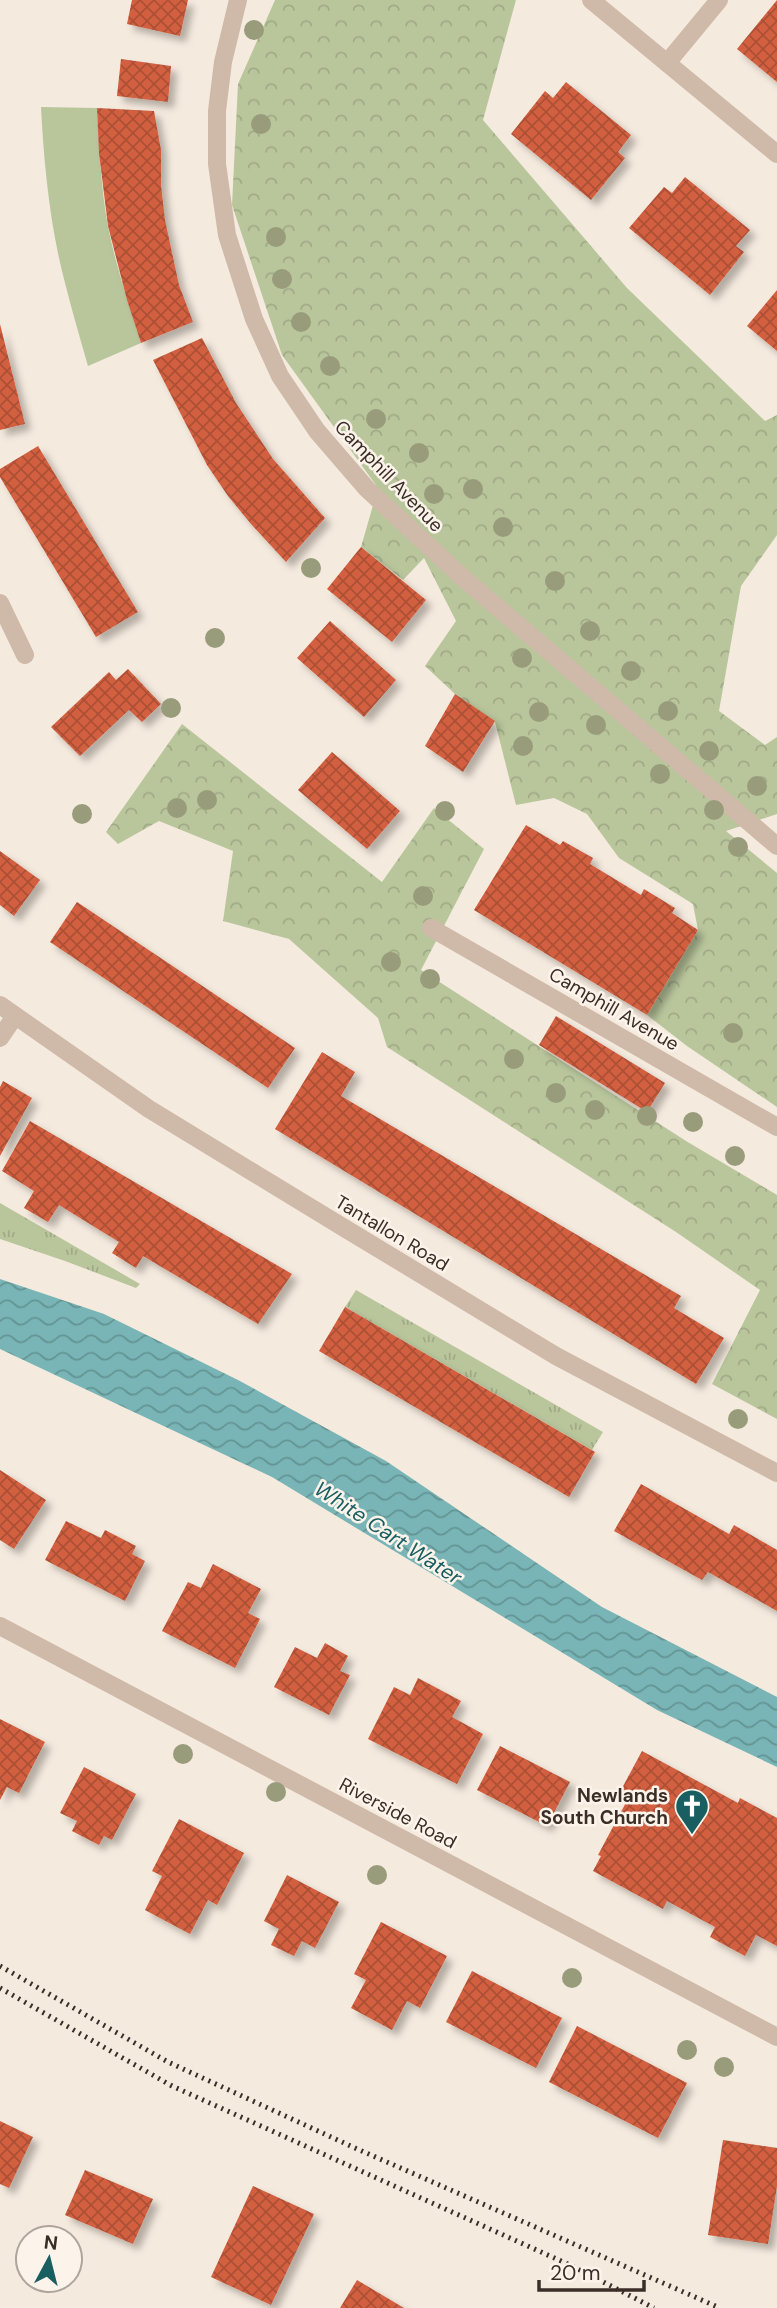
<svg xmlns="http://www.w3.org/2000/svg" width="777" height="2308" viewBox="0 0 777 2308" font-family="'DM Sans',sans-serif">
<defs>
<pattern id="grass-tufts" width="24" height="20" patternUnits="userSpaceOnUse" patternTransform="scale(1.75)"><rect width="24" height="20" fill="#b9c69c"/><path d="M3 7l-1-3M5 7V3M7 7l1-3M15 17l-1-3M17 17v-4M19 17l1-3" fill="none" stroke="#a0aa86"/></pattern>
<pattern id="forest-crowns" width="20" height="18" patternUnits="userSpaceOnUse" patternTransform="scale(1.75)"><rect width="20" height="18" fill="#b9c69c"/><path d="M2 6a3 3 0 1 1 6 0M12 15a3 3 0 1 1 6 0" fill="none" stroke="#a0aa86"/></pattern>
<pattern id="water-waves" width="16" height="10" patternUnits="userSpaceOnUse" patternTransform="scale(1.75)"><rect width="16" height="10" fill="#79b5b6"/><path d="M0 5q4-4 8 0t8 0" fill="none" stroke="#649494"/></pattern>
<pattern id="building-cross-hatch" width="8" height="8" patternUnits="userSpaceOnUse" patternTransform="scale(1.75)"><rect width="8" height="8" fill="#d25f3f"/><path d="M0 0l8 8M0 8l8-8" fill="none" stroke="#ac4f35"/></pattern>
<filter id="shadow"><feDropShadow dx="6" dy="6" stdDeviation="3.5" flood-color="#0004"/></filter>
</defs>
<rect width="100%" height="100%" fill="#f5eade"/>
<g fill="url(#grass-tufts)">
<polygon points="0,1203 140,1284 136,1288 65,1261 0,1239"/>
<polygon points="356,1290 603,1432 592,1450 345,1307"/>
</g>
<g fill="url(#forest-crowns)">
<polygon points="275,0 516,0 483,120 627,288 765,421 777,415 777,535 741,586 719,711 765,745 777,737 777,814 726,831 777,873 777,1107 687,1046 647,1015 698,930 693,904 619,858 587,814 554,798 516,805 495,722 455,694 425,666 456,621 424,558 403,580 361,547 378,488 282,355 232,205 238,84"/>
<polygon points="182,724 382,882 434,808 484,849 421,970 686,1141 777,1195 777,1419 712,1384 760,1290 676,1232 387,1047 378,1018 289,939 223,921 233,851 159,821 118,844 106,832"/>
</g>
<path fill="#b9c69c" d="M 41,107 L 97,108 C 99,147 101,188 108,227 C 116,267 129,305 141,343 L 88,366 C 80,338 72,311 65,283 C 50,226 44,166 41,107 Z"/>
<polygon fill="url(#water-waves)" points="0,1279 104,1314 238,1380 386,1461 602,1607 777,1697 777,1767 657,1710 272,1477 0,1349"/>
<g fill="url(#building-cross-hatch)" filter="url(#shadow)">
<polygon points="132,0 188,0 180,36 127,24"/>
<polygon points="777,0 777,82 737,49"/>
<polygon points="121,59 171,66 168,102 117,96"/>
<polygon points="566,82 631,135 618,152 625,158 591,200 511,134 545,91 553,98"/>
<polygon points="97,108 154,111 161,150 161,185 165,220 179,285 193,322 141,343 127,300 108,226 99,153"/>
<polygon points="685,177 750,230 736,246 744,252 710,295 629,228 664,187 672,193"/>
<polygon points="777,290 777,351 747,326"/>
<polygon points="0,324 25,424 0,430"/>
<polygon points="202,338 236,403 273,459 325,518 286,562 251,524 228,496 207,465 153,360"/>
<polygon points="38,446 138,612 96,637 0,477 0,469"/>
<polygon points="361,547 426,600 392,642 327,589"/>
<polygon points="330,621 396,680 364,717 297,658"/>
<polygon points="128,669 161,704 142,722 129,710 80,756 51,727 109,672 116,680"/>
<polygon points="455,694 495,721 463,772 425,746"/>
<polygon points="332,752 400,811 367,849 298,790"/>
<polygon points="526,825 560,845 563,841 593,858 590,864 641,895 644,889 675,908 672,913 698,930 647,1015 474,910"/>
<polygon points="0,851 40,880 14,916 0,905"/>
<polygon points="77,902 295,1048 268,1088 50,942"/>
<polygon points="556,1016 665,1083 647,1112 539,1045"/>
<polygon points="322,1052 355,1072 341,1096 681,1296 674,1308 724,1338 696,1384 275,1129"/>
<polygon points="3,1081 32,1098 0,1156 0,1087"/>
<polygon points="30,1121 292,1274 258,1324 143,1256 136,1268 112,1253 119,1242 59,1205 48,1222 24,1208 34,1191 2,1171"/>
<polygon points="345,1307 595,1452 569,1497 319,1351"/>
<polygon points="0,1470 46,1500 14,1549 0,1540"/>
<polygon points="641,1484 729,1534 734,1525 777,1550 777,1611 708,1572 702,1580 614,1531"/>
<polygon points="66,1521 101,1538 105,1530 136,1546 132,1554 145,1561 125,1601 45,1560"/>
<polygon points="213,1564 261,1589 248,1613 260,1619 235,1668 162,1631 188,1582 201,1588"/>
<polygon points="325,1643 348,1656 340,1671 350,1675 329,1715 274,1687 295,1647 317,1658"/>
<polygon points="418,1678 461,1701 452,1717 483,1734 457,1784 368,1739 394,1687 410,1695"/>
<polygon points="0,1719 45,1742 19,1793 7,1787 0,1800"/>
<polygon points="500,1746 570,1782 547,1826 477,1790"/>
<polygon points="642,1751 738,1803 740,1798 777,1818 777,1946 756,1935 745,1956 710,1937 715,1927 667,1901 663,1909 593,1871 601,1856 598,1855 630,1795 621,1790"/>
<polygon points="84,1767 136,1794 112,1840 104,1836 99,1845 72,1831 77,1821 60,1813"/>
<polygon points="179,1819 244,1853 217,1905 208,1900 190,1934 145,1910 162,1876 152,1871"/>
<polygon points="287,1875 339,1902 315,1948 302,1941 294,1956 271,1945 279,1929 264,1921"/>
<polygon points="381,1922 447,1956 420,2008 407,2001 392,2030 351,2008 366,1980 354,1974"/>
<polygon points="472,1971 562,2018 536,2068 446,2022"/>
<polygon points="577,2026 687,2083 658,2138 549,2082"/>
<polygon points="0,2121 33,2137 9,2188 0,2184"/>
<polygon points="723,2140 777,2148 777,2186 768,2244 708,2235"/>
<polygon points="85,2170 153,2199 133,2244 65,2215"/>
<polygon points="253,2186 314,2214 271,2305 211,2277"/>
<polygon points="357,2280 404,2308 340,2308"/>
</g>
<g fill="none" stroke-linecap="round" stroke-linejoin="round">
<g stroke="#cfb9a8" stroke-width="18">
<polyline points="238,0 223,62 217,111 217,164 227,235 254,319 280,376 317,431 367,489 462,577 777,846"/>
<polyline points="591,0 777,154"/>
<polyline points="667,63 719,0"/>
<polyline points="0,603 25,655"/>
<polyline points="431,928 777,1127"/>
<polyline points="0,1005 149,1109 346,1229 556,1356 777,1473"/>
<polyline points="0,1038 15,1016"/>
<polyline points="0,1626 777,2037"/>
</g>
<g stroke="#3b2e29" stroke-width="5" stroke-dasharray="2 5" stroke-linecap="butt">
<polyline points="0,1966 168,2062 355,2148 720,2308"/>
<polyline points="0,1988 172,2086 570,2265 654,2308"/>
</g>
</g>
<g fill="#989c7b">
<circle cx="254" cy="30" r="10"/>
<circle cx="261" cy="124" r="10"/>
<circle cx="276" cy="237" r="10"/>
<circle cx="282" cy="279" r="10"/>
<circle cx="301" cy="322" r="10"/>
<circle cx="330" cy="366" r="10"/>
<circle cx="376" cy="419" r="10"/>
<circle cx="419" cy="453" r="10"/>
<circle cx="473" cy="489" r="10"/>
<circle cx="434" cy="494" r="10"/>
<circle cx="503" cy="527" r="10"/>
<circle cx="311" cy="568" r="10"/>
<circle cx="555" cy="581" r="10"/>
<circle cx="590" cy="631" r="10"/>
<circle cx="215" cy="638" r="10"/>
<circle cx="522" cy="658" r="10"/>
<circle cx="631" cy="671" r="10"/>
<circle cx="171" cy="708" r="10"/>
<circle cx="668" cy="711" r="10"/>
<circle cx="539" cy="712" r="10"/>
<circle cx="596" cy="725" r="10"/>
<circle cx="523" cy="746" r="10"/>
<circle cx="709" cy="751" r="10"/>
<circle cx="660" cy="774" r="10"/>
<circle cx="757" cy="786" r="10"/>
<circle cx="207" cy="800" r="10"/>
<circle cx="177" cy="808" r="10"/>
<circle cx="714" cy="810" r="10"/>
<circle cx="445" cy="811" r="10"/>
<circle cx="82" cy="814" r="10"/>
<circle cx="738" cy="847" r="10"/>
<circle cx="423" cy="896" r="10"/>
<circle cx="391" cy="962" r="10"/>
<circle cx="430" cy="979" r="10"/>
<circle cx="733" cy="1033" r="10"/>
<circle cx="514" cy="1059" r="10"/>
<circle cx="556" cy="1093" r="10"/>
<circle cx="595" cy="1110" r="10"/>
<circle cx="647" cy="1116" r="10"/>
<circle cx="693" cy="1122" r="10"/>
<circle cx="735" cy="1156" r="10"/>
<circle cx="738" cy="1419" r="10"/>
<circle cx="183" cy="1754" r="10"/>
<circle cx="276" cy="1792" r="10"/>
<circle cx="377" cy="1875" r="10"/>
<circle cx="572" cy="1978" r="10"/>
<circle cx="687" cy="2050" r="10"/>
<circle cx="724" cy="2067" r="10"/>
</g>
<defs>
<g id="church-pin" transform="scale(1.75)"><path d="M0 17L-7.5 6A9.5 9.5 0 1 1 7.5 6Z" fill="#195f62" stroke="#fcf4eb"/><path d="M-1.2-6h2.4v3.5h3.3v2.4h-3.3V6h-2.4V-.1h-3.3v-2.4h3.3Z" fill="#fff"/></g>
</defs>
<g fill-rule="evenodd">
<use href="#church-pin" x="692" y="1806"/>
</g>
<g text-anchor="middle" dominant-baseline="central" stroke-width="5" stroke-linejoin="round" paint-order="stroke">
<g font-size="19" fill="#3b2e29" stroke="#fcf4eb">
<text transform="translate(389 476) rotate(46)">Camphill Avenue</text>
<text transform="translate(614 1009) rotate(30)">Camphill Avenue</text>
<text transform="translate(392 1233) rotate(31)">Tantallon Road</text>
<text transform="translate(398 1813) rotate(28)">Riverside Road</text>
</g>
<g font-size="19" font-weight="bold" fill="#3b2e29" stroke="#fcf4eb" text-anchor="end">
<text x="668" y="1795">Newlands<tspan x="668" dy="22">South Church</tspan></text>
</g>
<g font-size="21" font-style="italic" fill="#195f62" stroke="#fcf4eb">
<text transform="translate(388 1533) rotate(33)">White Cart Water</text>
</g>
</g>
<g transform="translate(49 2259) rotate(7)"><circle r="33" fill="#fcf4eb" stroke="#afa59d" stroke-width="2"/>
<path d="M0-5L12 26L0 18L-12 26Z" fill="#195f62"/>
<text y="-10" font-size="19" font-weight="bold" text-anchor="middle" fill="#3b2e29">N</text>
</g>
<path d="M539 2280v10h105v-10" fill="none" stroke="#3b2e29" stroke-width="3.5"/>
<text x="550" y="2280" font-size="21" fill="#3b2e29" stroke="#fcf4eb" stroke-width="5" paint-order="stroke">20 m</text>
</svg>
